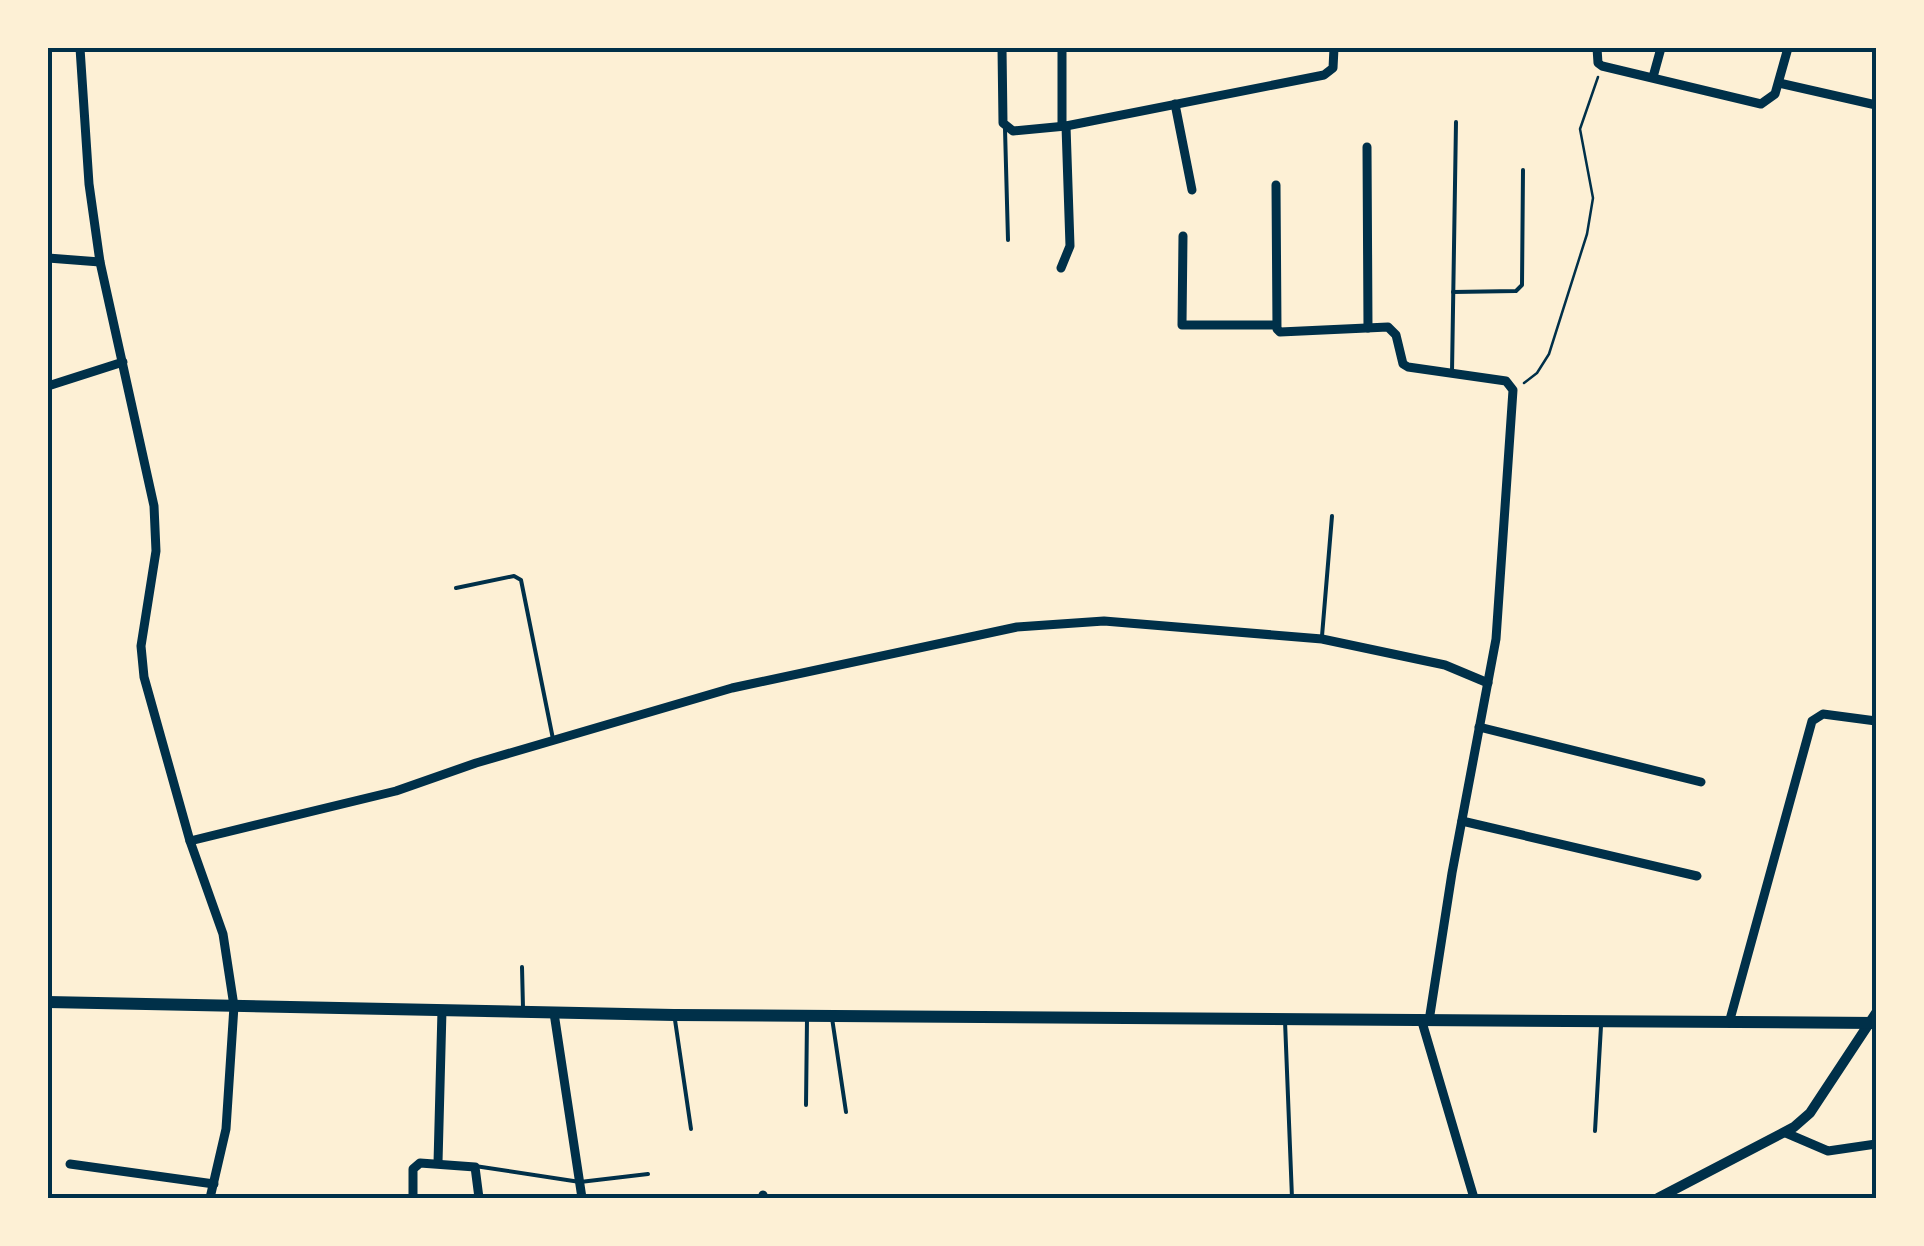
<svg xmlns="http://www.w3.org/2000/svg" width="1924" height="1246" viewBox="0 0 1924 1246" font-family="Montserrat,sans-serif">
<rect width="100%" height="100%" fill="#fdf0d5"/>
<g fill="none" stroke-linecap="round" stroke-linejoin="round">
<polyline stroke="#003049" stroke-width="2.5" points="1524,383 1537,373 1549,354 1587,234 1593,198 1580,129 1598,77"/>
<g stroke="#003049" stroke-width="4">
<polyline points="1005,129 1008,240"/>
<polyline points="1453,292 1516,291 1522,285 1523,170"/>
<polyline points="1452,372 1456,122"/>
<polyline points="456,588 514,576 521,580 553,739"/>
<polyline points="1322,636 1332,516"/>
<polyline points="522,967 523,1008"/>
<polyline points="832,1018 846,1112"/>
<polyline points="675,1020 691,1129"/>
<polyline points="1285,1021 1292,1198"/>
<polyline points="806,1105 807,1019"/>
<polyline points="1595,1131 1601,1026"/>
<polyline points="475,1166 580,1182 648,1174"/>
</g>
<g stroke="#003049" stroke-width="9">
<polyline points="80,48 89,184 100,262 154,506 156,551 141,646 144,677 190,841 223,934 234,1006 226,1129 210,1198"/>
<polyline points="1002,48 1003,123 1013,131 1066,126 1324,75 1333,68 1334,48"/>
<polyline points="1597,48 1598,63 1602,66 1761,104 1775,94 1788,48"/>
<polyline points="1653,77 1661,48"/>
<polyline points="1779,83 1876,105"/>
<polyline points="1175,104 1192,190"/>
<polyline points="1062,126 1062,48"/>
<polyline points="1367,147 1368,328"/>
<polyline points="1276,185 1277,329 1280,332 1388,327 1396,335 1403,364 1408,367 1506,381 1513,390 1496,639 1452,873 1429,1021"/>
<polyline points="1183,236 1182,325 1275,325"/>
<polyline points="48,258 100,262"/>
<polyline points="1061,268 1070,246 1066,126"/>
<polyline points="48,386 123,362"/>
<polyline points="1479,727 1701,782"/>
<polyline points="1462,821 1697,876"/>
<polyline points="190,841 396,791 476,763 732,688 1017,627 1104,621 1322,639 1445,665 1488,683"/>
<polyline points="554,1013 582,1198"/>
<polyline points="1422,1022 1474,1198"/>
<polyline points="1729,1023 1812,721 1823,714 1876,721"/>
<polyline points="1786,1133 1828,1151 1876,1144"/>
<polyline points="438,1163 442,1010"/>
<polyline points="70,1164 214,1184"/>
<polyline points="763,1195 764,1198"/>
<polyline points="413,1198 413,1169 420,1163 475,1167 479,1198"/>
</g>
<polyline stroke="#003049" stroke-width="10" points="1658,1198 1794,1127 1810,1113 1876,1013"/>
<polyline stroke="#003049" stroke-width="12" points="48,1002 674,1015 1876,1023"/>
</g>
<rect width="1924" height="1246" fill="none" stroke="#fdf0d5" stroke-width="100"/>
<rect x="50" y="50" width="1824" height="1146" fill="none" stroke="#003049" stroke-width="4"/>
</svg>
